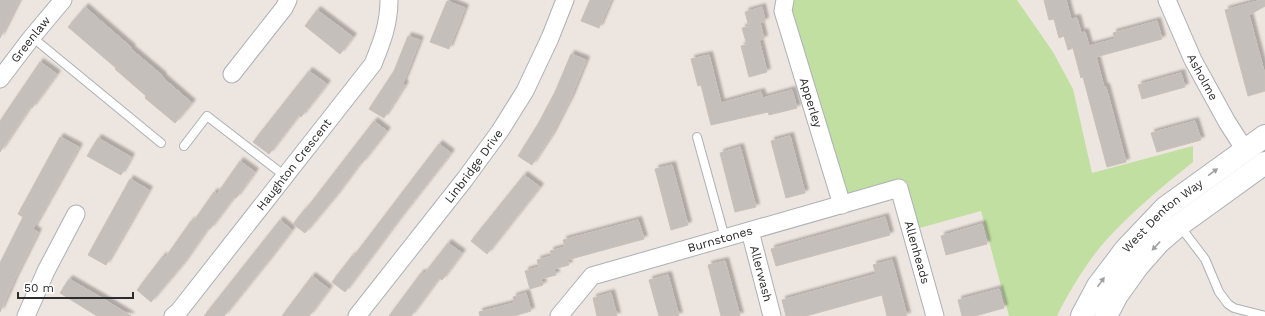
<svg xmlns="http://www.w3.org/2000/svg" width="1265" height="316" viewBox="0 0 1265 316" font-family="'Work Sans',sans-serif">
<defs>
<filter id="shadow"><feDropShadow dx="3.5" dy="-3.5" stdDeviation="1" flood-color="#0004"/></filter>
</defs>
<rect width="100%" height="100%" fill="#ede5e0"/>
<path fill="#c1dfa1" d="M 792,0 L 1017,0 L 1053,52 L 1073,89 L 1092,173 L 1193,146 L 1193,162 C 1164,185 1135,209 1109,237 C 1090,257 1069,291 1057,316 L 1009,316 L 981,211 L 916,229 L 903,181 L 849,194 L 841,181 L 789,12 Z"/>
<g fill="#c5bfbc" stroke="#c8c0b9" filter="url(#shadow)">
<polygon points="0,0 19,0 0,38"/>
<polygon points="590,0 611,0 599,28 581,21"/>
<polygon points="1044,0 1066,0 1071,19 1077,18 1081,33 1085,32 1089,46 1115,39 1113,33 1157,21 1162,39 1096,57 1104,87 1106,87 1126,162 1107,167 1083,77 1081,78 1073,48 1068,50 1064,36 1059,38 1054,19 1049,20"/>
<polygon points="1261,0 1265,0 1265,6 1249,15 1265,75 1265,91 1248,96 1225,10"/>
<polygon points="447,1 465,8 449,49 430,42"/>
<polygon points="85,7 132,48 131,49 163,76 162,77 192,103 175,123 145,98 146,96 115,69 116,68 68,27"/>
<polygon points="762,7 765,21 760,23 764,39 759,40 767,72 749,77 741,46 747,45 742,28 749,27 745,12"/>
<polygon points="317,10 353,37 340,54 305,26"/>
<polygon points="408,36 420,40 403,83 405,85 384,118 369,109 394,71"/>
<polygon points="571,54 586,60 571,97 551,136 532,165 518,156 538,124 555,92"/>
<polygon points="709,55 721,103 761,92 763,98 792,90 797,108 769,115 768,112 711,125 701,85 698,86 691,59"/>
<polygon points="40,62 57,74 32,108 30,107 0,152 0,121"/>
<polygon points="309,71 327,84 301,117 299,115 269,154 253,142"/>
<polygon points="1181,73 1185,87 1142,99 1138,85"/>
<polygon points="374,121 387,131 362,163 361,162 335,197 305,233 293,224 305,209 306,209"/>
<polygon points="1195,121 1201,140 1157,152 1151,133"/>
<polygon points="790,136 805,193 786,198 771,141"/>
<polygon points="60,137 79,147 33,229 38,232 15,278 0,312 0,263 23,217 18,214"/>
<polygon points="98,138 131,157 121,175 87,156"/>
<polygon points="439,144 451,153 397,222 345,292 332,282 352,256 353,257"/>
<polygon points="740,147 756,207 735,212 720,153"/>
<polygon points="240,161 255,172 236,198 234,197 210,229 208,228 183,264 151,302 137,290 163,256 165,258 191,221 193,222 214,192 217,194"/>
<polygon points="672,165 688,225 671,230 655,169"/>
<polygon points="524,175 540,187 487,254 471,241"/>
<polygon points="130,179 149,190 106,265 88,255"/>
<polygon points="885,217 890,235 776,266 771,249"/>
<polygon points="280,220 292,230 269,260 224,316 204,316"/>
<polygon points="638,220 644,239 567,260 569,265 554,269 556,275 541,279 543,285 530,289 525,271 539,267 537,260 552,256 550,251 565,247 563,240"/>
<polygon points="982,224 987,244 946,255 941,236"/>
<polygon points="448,243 462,253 442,280 439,278 411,316 389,316 421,273 424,274"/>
<polygon points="892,260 907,316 887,316 882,295 806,316 786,316 782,300 876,274 873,265"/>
<polygon points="725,261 740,316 721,316 708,265"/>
<polygon points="668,275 679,316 659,316 649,280"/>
<polygon points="312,276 329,289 309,316 282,316"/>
<polygon points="69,279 102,298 131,316 97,316 60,293"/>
<polygon points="999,289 1004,308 975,316 962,316 958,300"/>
<polygon points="526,293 531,311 514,316 480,316 479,312 514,303 513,297"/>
<polygon points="611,293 617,316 597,316 593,298"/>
</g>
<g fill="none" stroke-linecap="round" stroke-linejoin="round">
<g stroke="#acb0b7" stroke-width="10">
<g id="lane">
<polyline points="32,37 161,143"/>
<polyline points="697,137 725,238"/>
<polyline points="184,146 207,116 285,176"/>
<polyline points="1179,225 1205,259 1219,292 1228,304 1234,308 1265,316"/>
</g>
</g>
<g stroke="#acb0b7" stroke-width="19">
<g id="street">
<path id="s1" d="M 785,0 L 783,11 L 842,205"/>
<path id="s2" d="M 1167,0 L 1193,60 L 1227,122 L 1245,150"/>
<polyline points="232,74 284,8 288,0"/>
<path id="s3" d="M 0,79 L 32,37 L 63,0"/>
<path id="s4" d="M 750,231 L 772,316"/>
<polyline points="26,316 46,271 76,214"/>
<path id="s5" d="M 173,316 L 179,311 L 373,64 C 382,42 389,24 389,0"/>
<path id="s6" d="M 357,316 L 465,179 L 500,131 L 525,91 L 550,38 L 565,0"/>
<path id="s7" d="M 559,316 L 592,276 L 899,188 L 935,316"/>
</g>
</g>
<g stroke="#acb0b7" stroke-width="24">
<g id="secondary">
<path id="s8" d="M 1082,316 L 1098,286 L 1126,249 L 1165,208 L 1265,136"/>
<polyline points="1106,316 1117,295 1137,267 1158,243 1179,225 1265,163"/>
</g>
</g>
<use href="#lane" stroke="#fff" stroke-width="8"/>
<use href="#street" stroke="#fff" stroke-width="17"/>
<use href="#secondary" stroke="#fff" stroke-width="22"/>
</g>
<defs><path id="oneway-solid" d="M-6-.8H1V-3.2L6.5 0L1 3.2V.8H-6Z"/></defs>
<g fill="#a0a0a0">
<use href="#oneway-solid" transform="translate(1213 172) rotate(-36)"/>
<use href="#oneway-solid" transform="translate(1156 246) rotate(133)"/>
<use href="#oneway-solid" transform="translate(1101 282) rotate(-54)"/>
</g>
<g text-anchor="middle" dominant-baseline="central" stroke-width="3" stroke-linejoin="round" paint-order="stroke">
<g font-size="12" fill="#2c2c2c" stroke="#fff">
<text stroke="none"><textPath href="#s3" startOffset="50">Greenlaw</textPath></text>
<text stroke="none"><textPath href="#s2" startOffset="85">Asholme</textPath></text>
<text stroke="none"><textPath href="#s1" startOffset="107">Apperley</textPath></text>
<text stroke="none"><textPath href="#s5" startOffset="194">Haughton Crescent</textPath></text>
<text stroke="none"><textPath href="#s6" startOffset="190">Linbridge Drive</textPath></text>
<text stroke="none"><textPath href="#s8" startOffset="130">West Denton Way</textPath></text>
<text stroke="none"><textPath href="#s7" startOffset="185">Burnstones</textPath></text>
<text stroke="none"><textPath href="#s7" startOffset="438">Allenheads</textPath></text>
<text stroke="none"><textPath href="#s4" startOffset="44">Allerwash</textPath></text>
</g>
</g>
<path d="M18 292v6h115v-6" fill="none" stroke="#2c2c2c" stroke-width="2"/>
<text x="24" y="292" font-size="12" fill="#2c2c2c" stroke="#ffffff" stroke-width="3" paint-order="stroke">50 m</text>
</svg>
